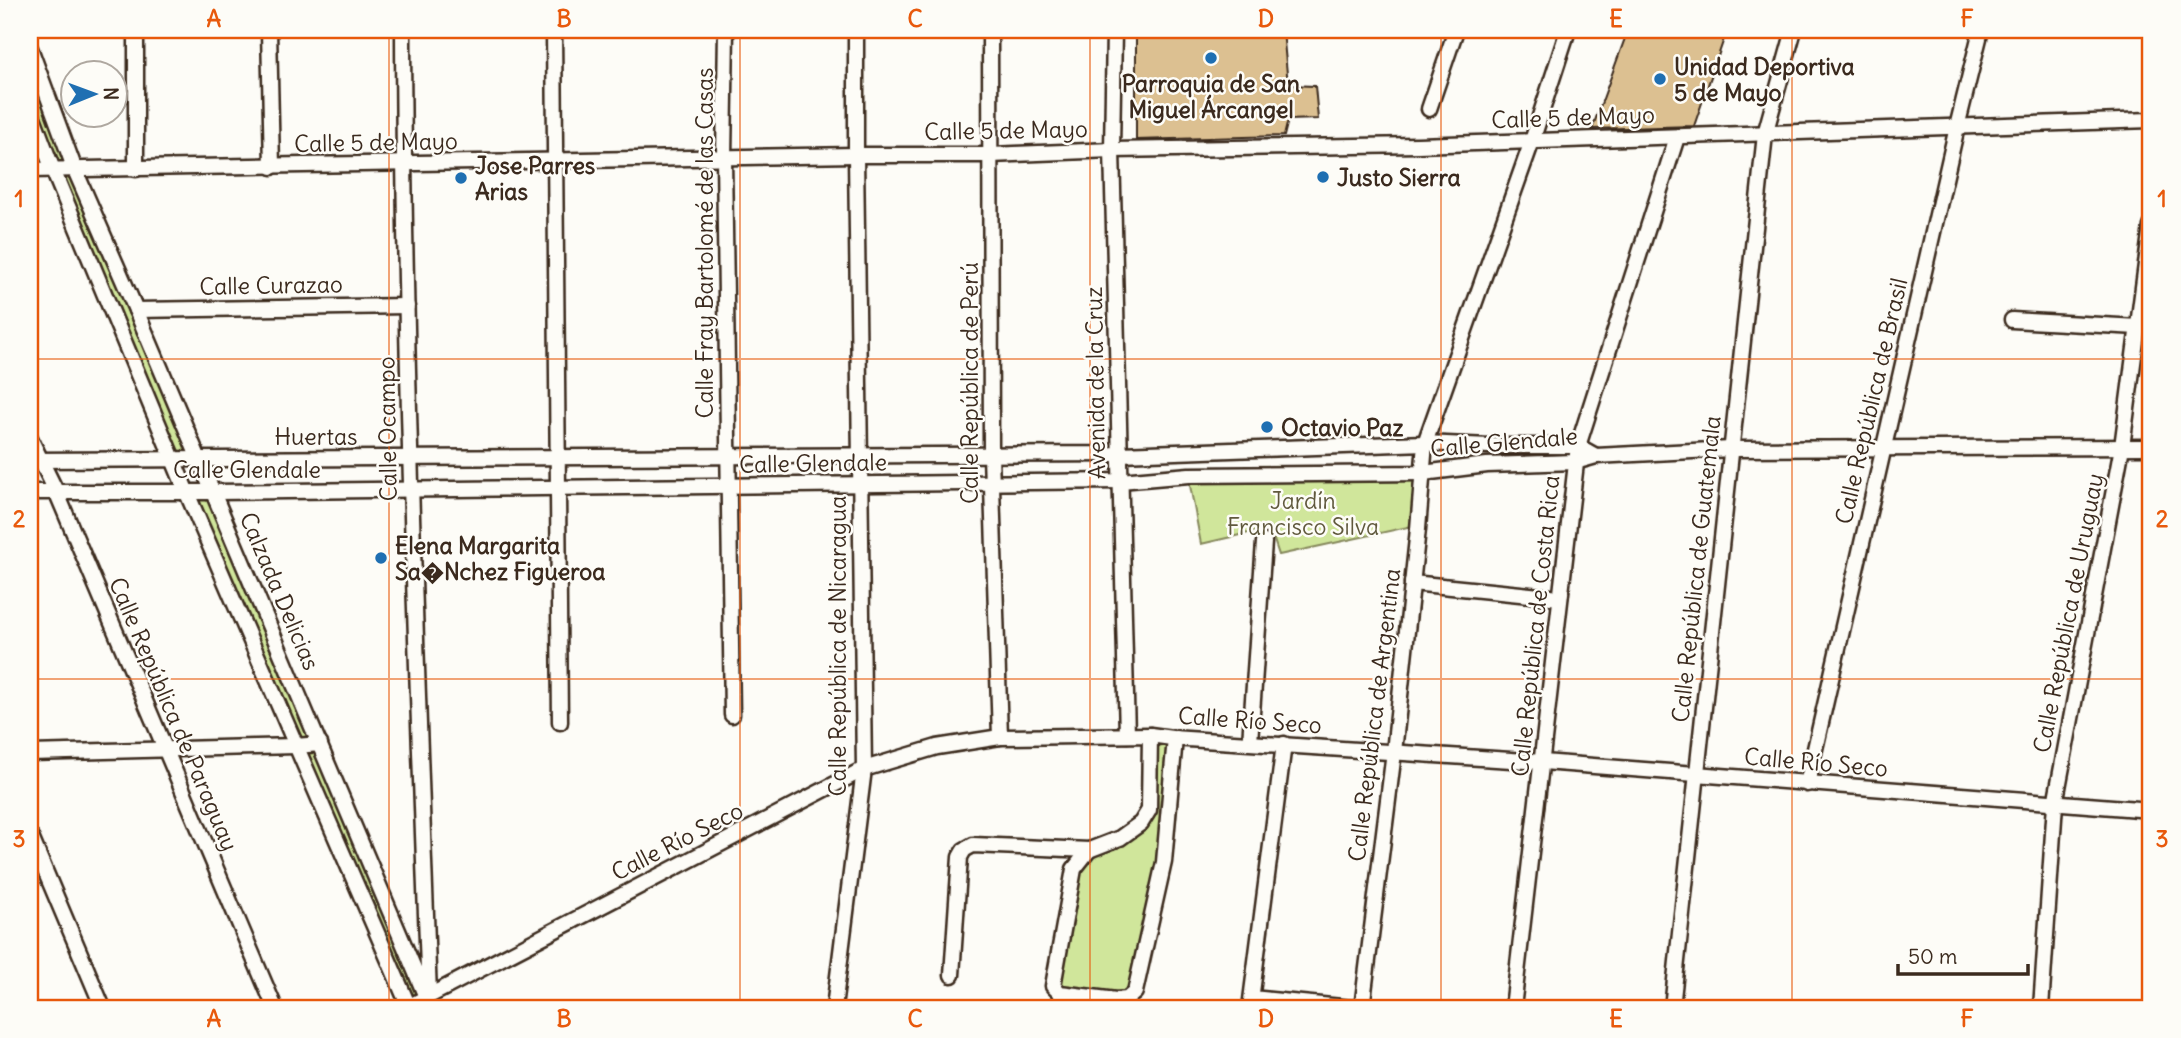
<svg xmlns="http://www.w3.org/2000/svg" width="2181" height="1038" viewBox="0 0 2181 1038" font-family="Delius,sans-serif">
<rect width="100%" height="100%" fill="#fdfcf7"/>
<filter id="ink" filterUnits="userSpaceOnUse"><feTurbulence type="fractalNoise" baseFrequency=".0143" numOctaves="2"/><feDisplacementMap in="SourceGraphic" scale="14" xChannelSelector="R" yChannelSelector="G"/><feConvolveMatrix kernelMatrix="1 2 1 2 8 2 1 2 1" color-interpolation-filters="sRGB"/></filter>
<g filter="url(#ink)">
<g fill="#d0e69b" stroke="#86885c" stroke-width="2">
<polygon points="30,61 69,165 56,166 30,96"/>
<polygon points="60,175 73,177 197,454 176,453"/>
<polygon points="1421,476 1417,525 1279,555 1270,528 1201,544 1189,480"/>
<polygon points="194,497 210,498 424,993 412,999"/>
<polygon points="1157,736 1172,738 1164,862 1135,992 1116,1000 1053,986 1074,869 1141,823"/>
</g>
<g fill="#dcc091" stroke="#3b2a1e" stroke-width="2">
<polygon points="1136,30 1283,30 1288,85 1315,86 1318,119 1288,120 1284,136 1136,140"/>
<polygon points="1628,30 1727,30 1694,126 1592,129"/>
</g>
<g fill="none" stroke-linecap="round" stroke-linejoin="round">
<g stroke="#3b2a1e" stroke-width="19">
<g id="street">
<polyline points="136,30 136,169"/>
<polyline points="269,30 272,167"/>
<path d="M 403,30 C 404,352 417,673 429,995"/>
<polyline points="554,30 560,722"/>
<polyline points="726,30 724,158 732,715"/>
<polyline points="990,30 991,455 1000,737"/>
<polyline points="1114,30 1112,150 1127,735"/>
<polyline points="30,48 75,170 136,310 426,997"/>
<polyline points="30,109 53,170 187,493 409,1007"/>
<polyline points="1429,109 1456,30"/>
<polyline points="30,170 856,155 991,155 1112,150 1418,145 2151,120"/>
<polyline points="136,310 407,306"/>
<polyline points="2012,320 2138,327"/>
<polyline points="30,438 56,491 275,1008"/>
<polyline points="30,460 1120,454 1425,443 1489,446 1578,446 1596,456"/>
<polyline points="30,492 214,492 1120,481 1189,475 1423,473 1487,465 1575,462 1596,456 1731,449 2151,447"/>
<polyline points="1412,583 1560,598"/>
<polyline points="1250,742 1264,542"/>
<polyline points="30,753 296,746 320,744"/>
<polyline points="1807,784 1957,127 1981,30"/>
<polyline points="30,835 103,1008"/>
<polyline points="1089,850 1074,869 1053,986 1060,993 1116,1000 1127,999 1135,992 1164,862 1175,738"/>
<polyline points="952,975 960,857 964,850 973,845 1089,850 1120,838 1141,823 1149,810 1150,735"/>
<polyline points="1252,998 1352,1008"/>
<polyline points="406,1008 864,769 937,747 1000,737 1150,735 1172,738 1543,762 2151,810"/>
<polyline points="834,1008 864,769 856,155 856,30"/>
<polyline points="1250,1008 1284,744"/>
<polyline points="1362,1008 1394,752 1418,529 1425,443 1532,141 1568,30"/>
<polyline points="1513,1008 1578,446 1677,137"/>
<polyline points="1672,1008 1765,134 1794,30"/>
<polyline points="2041,1008 2055,804 2122,447 2151,226"/>
</g>
</g>
<use href="#street" stroke="#fdfcf7" stroke-width="14"/>
</g>
</g>
<path fill="none" stroke="#e8590c" stroke-width="2" stroke-opacity="0.55" d="M 389,30 L 389,1008M 740,30 L 740,1008M 1090,30 L 1090,1008M 1441,30 L 1441,1008M 1792,30 L 1792,1008M 30,359 L 2151,359M 30,679 L 2151,679"/>
<g fill="#1f6fb2" stroke="#fdfcf7" stroke-width="2.5">
<circle cx="1211" cy="58" r="7"/>
<circle cx="1660" cy="79" r="7"/>
<circle cx="1323" cy="177" r="7"/>
<circle cx="461" cy="178" r="7"/>
<circle cx="1267" cy="427" r="7"/>
<circle cx="381" cy="558" r="7"/>
</g>
<g text-anchor="middle" dominant-baseline="central" stroke-width="5" stroke-linejoin="round" paint-order="stroke">
<g font-size="23" font-weight="bold" fill="#3b2a1e" stroke="#fdfcf7" text-anchor="start">
<text x="1674" y="66">Unidad Deportiva<tspan x="1674" dy="26">5 de Mayo</tspan></text>
<text x="1211" y="83" text-anchor="middle">Parroquia de San<tspan x="1211" dy="26">Miguel Árcangel</tspan></text>
<text x="475" y="165">Jose Parres<tspan x="475" dy="26">Arias</tspan></text>
<text x="1337" y="177">Justo Sierra</text>
<text x="1281" y="427">Octavio Paz</text>
<text x="395" y="545">Elena Margarita<tspan x="395" dy="26">Sa�Nchez Figueroa</tspan></text>
</g>
<g font-size="23" fill="#3b2a1e" stroke="#fdfcf7">
<text transform="translate(1573 117) rotate(-2)">Calle 5 de Mayo</text>
<text transform="translate(1006 130) rotate(-1)">Calle 5 de Mayo</text>
<text transform="translate(376 142) rotate(-1)">Calle 5 de Mayo</text>
<text transform="translate(704 243) rotate(-90)">Calle Fray Bartolomé de las Casas</text>
<text transform="translate(271 285) rotate(-1)">Calle Curazao</text>
<text transform="translate(969 383) rotate(-90)">Calle República de Perú</text>
<text transform="translate(1095 383) rotate(-91)">Avenida de la Cruz</text>
<text transform="translate(1871 401) rotate(-77)">Calle República de Brasil</text>
<text transform="translate(387 429) rotate(-91)">Calle Ocampo</text>
<text x="316" y="436">Huertas</text>
<text transform="translate(1504 442) rotate(-5)">Calle Glendale</text>
<text transform="translate(813 463) rotate(-1)">Calle Glendale</text>
<text x="247" y="469">Calle Glendale</text>
<text transform="translate(1696 569) rotate(-84)">Calle República de Guatemala</text>
<text transform="translate(280 591) rotate(67)">Calzada Delicias</text>
<text transform="translate(2068 613) rotate(-79)">Calle República de Uruguay</text>
<text transform="translate(1535 626) rotate(-84)">Calle República de Costa Rica</text>
<text transform="translate(837 646) rotate(-90)">Calle República de Nicaragua</text>
<text transform="translate(174 714) rotate(67)">Calle República de Paraguay</text>
<text transform="translate(1374 715) rotate(-83)">Calle República de Argentina</text>
<text transform="translate(1250 720) rotate(4)">Calle Río Seco</text>
<text transform="translate(1816 762) rotate(5)">Calle Río Seco</text>
<text transform="translate(677 841) rotate(-27)">Calle Río Seco</text>
</g>
<g font-size="23" fill="#60593d" stroke="#fdfcf7">
<text x="1303" y="500">Jardín<tspan x="1303" dy="26">Francisco Silva</tspan></text>
</g>
</g>
<rect width="2181" height="1038" fill="none" stroke="#fdfcf7" stroke-width="77"/>
<g transform="translate(94 94) rotate(89)"><circle r="33" fill="#fdfcf7" stroke="#afa8a0" stroke-width="2"/>
<path d="M0-5L12 26L0 18L-12 26Z" fill="#1f6fb2"/>
<text y="-10" font-size="19" font-weight="bold" text-anchor="middle" fill="#3b2a1e">N</text>
</g>
<path d="M1898 964v10h130v-10" fill="none" stroke="#3b2a1e" stroke-width="3.5"/>
<text x="1908" y="964" font-size="21" fill="#3b2a1e" stroke="#fdfcf7" stroke-width="5" paint-order="stroke">50 m</text>
<rect x="38" y="38" width="2104" height="962" fill="none" stroke="#e8590c" stroke-width="2.5"/>
<g font-size="23" text-anchor="middle" font-weight="bold" fill="#e8590c">
<text x="214" y="27">A</text>
<text x="564" y="27">B</text>
<text x="915" y="27">C</text>
<text x="1266" y="27">D</text>
<text x="1616" y="27">E</text>
<text x="1967" y="27">F</text>
<text x="19" y="207">1</text>
<text x="2162" y="207">1</text>
<text x="19" y="527">2</text>
<text x="2162" y="527">2</text>
<text x="19" y="847">3</text>
<text x="2162" y="847">3</text>
<text x="214" y="1027">A</text>
<text x="564" y="1027">B</text>
<text x="915" y="1027">C</text>
<text x="1266" y="1027">D</text>
<text x="1616" y="1027">E</text>
<text x="1967" y="1027">F</text>
</g>
</svg>
